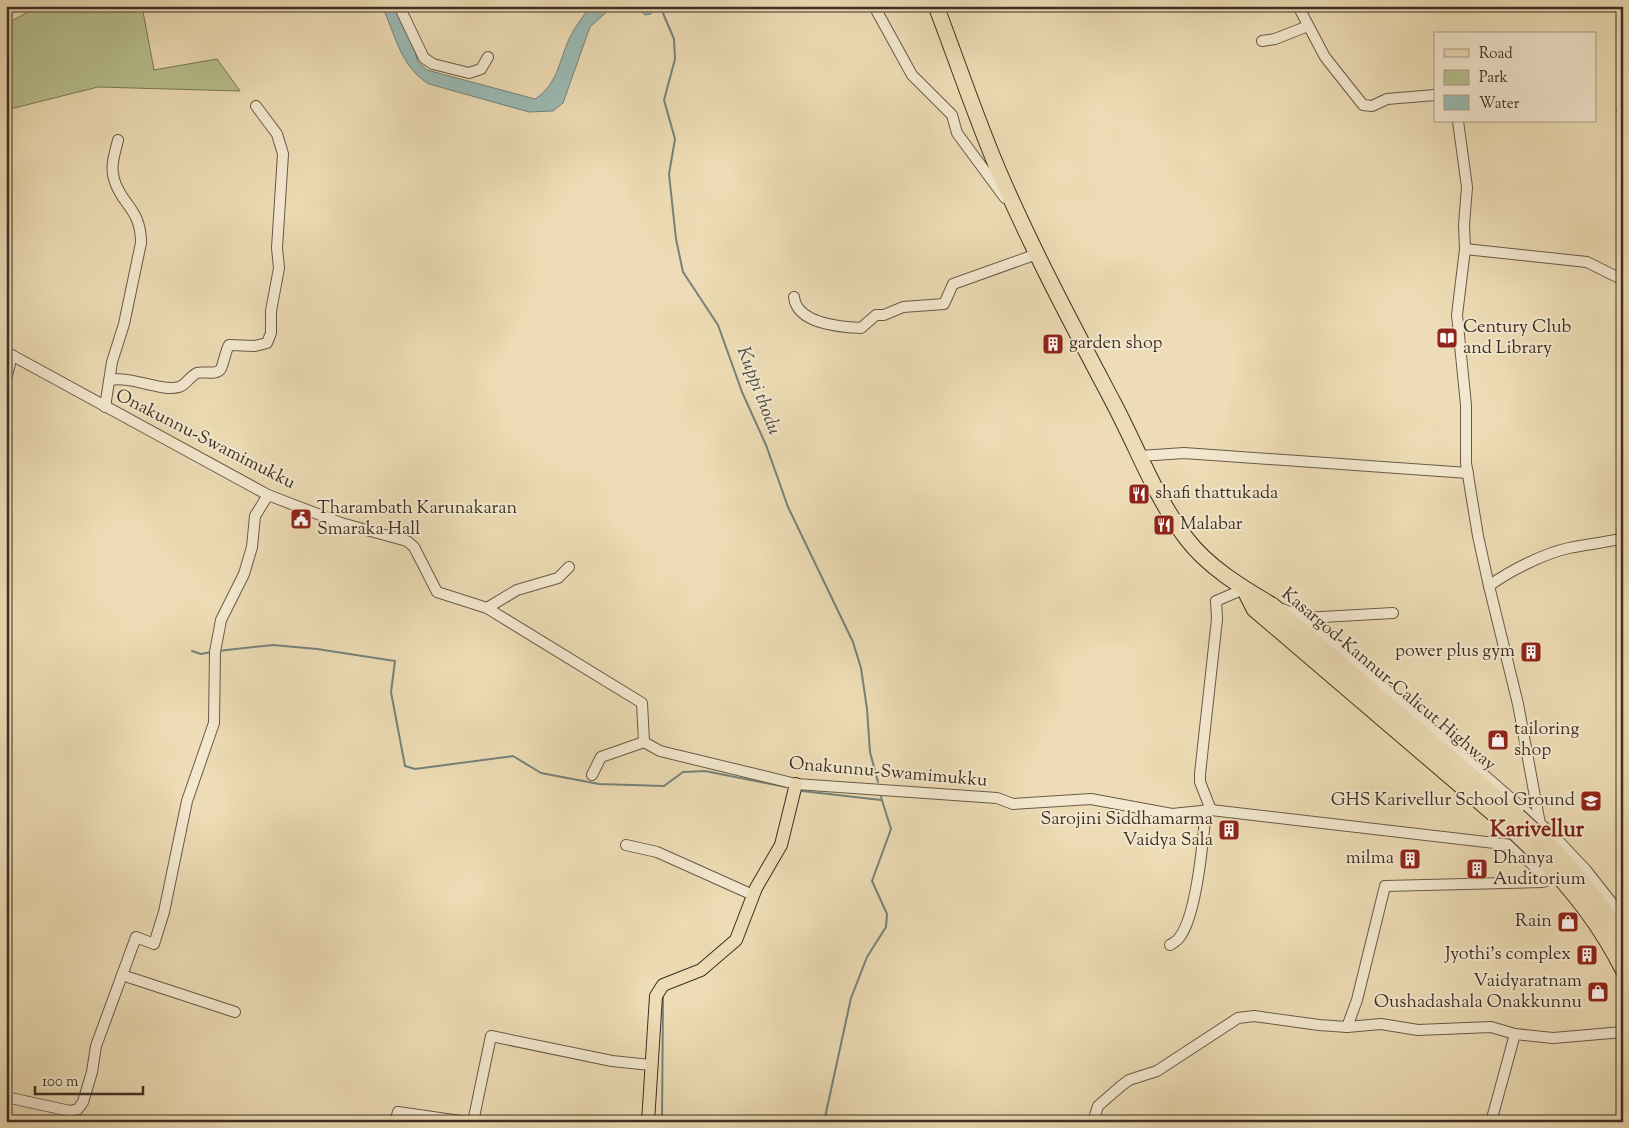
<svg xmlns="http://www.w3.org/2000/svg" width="1629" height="1128" viewBox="0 0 1629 1128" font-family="'Sorts Mill Goudy',serif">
<rect width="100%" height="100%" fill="#eddcb5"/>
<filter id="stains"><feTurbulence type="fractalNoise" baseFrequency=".004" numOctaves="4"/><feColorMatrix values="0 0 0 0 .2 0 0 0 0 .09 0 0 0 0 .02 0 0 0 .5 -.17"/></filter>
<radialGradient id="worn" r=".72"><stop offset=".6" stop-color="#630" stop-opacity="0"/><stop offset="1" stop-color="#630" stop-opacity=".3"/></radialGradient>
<polygon fill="#b7c08e" stroke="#7a7859" points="39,6 142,6 154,70 217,59 240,91 98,87 6,110 6,24"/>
<g fill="#9abab4" stroke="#75827a">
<path d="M 382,6 L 395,6 L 412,42 L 418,62 L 427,70 L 535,99 C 557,85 559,62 569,39 C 575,27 582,17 591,6 L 613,6 L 590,27 L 563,103 L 553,111 L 529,112 L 429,84 C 401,68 395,34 382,6 Z"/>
<polygon points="635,6 655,6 651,14 645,15"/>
<polygon points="1623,84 1623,114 1616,112"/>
</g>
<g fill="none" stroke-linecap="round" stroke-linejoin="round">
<g stroke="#75827a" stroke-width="2">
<polyline points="660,6 674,39 675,59 664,100 675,139 669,174 676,239 683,272 718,325 742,392 766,445 788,507 853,642 861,668 867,709 870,752 878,782"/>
<polyline points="192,651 201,654 211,652"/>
<polyline points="218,651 273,645 317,649 395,661 391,692 405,766 415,769 513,756 541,773 599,784 664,786 683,772 705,771 786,787"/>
<polyline points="802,791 881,800"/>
<polyline points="662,1122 663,996"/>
<polyline points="824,1122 851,998 867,957 886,927 887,914 872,881 891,829 881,797"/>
</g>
<g stroke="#695a48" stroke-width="12">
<g id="minor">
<polyline points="399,6 424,58 433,64 469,73 481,69 488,57"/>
<polyline points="874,6 912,75 952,115 957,133 1005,198"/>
<polyline points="1298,6 1325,57 1363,105 1372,106 1387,99 1435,95"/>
<polyline points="1262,41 1275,39 1308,26"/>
<polyline points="1458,121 1467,187 1464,225 1465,249 1457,315 1466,405 1466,463 1478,536 1489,586"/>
<polyline points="1465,249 1587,262 1623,280"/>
<path d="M 794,297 C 797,324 840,327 861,328 L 876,315 L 884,315 L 903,307 L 944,304 L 953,284 L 1037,254"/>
<path d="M 6,352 L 268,495 L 341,523 L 407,541 L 414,547 L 437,592 L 487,608 L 642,703 L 644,742 L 660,751 L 796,784 L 997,798 L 1013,804 L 1091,799 L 1172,814 L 1211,810 L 1512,845 L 1540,824 L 1518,704 L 1489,586 C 1509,571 1545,553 1569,548 C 1587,544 1605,543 1623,538"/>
<polyline points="6,380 12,355"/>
<path d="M 110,380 C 133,376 161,392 179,387 C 186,385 190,376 197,373 C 203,371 215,375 220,370 C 223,367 225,352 229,345 L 255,346 L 267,343 L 271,333 L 271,311 L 279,268 L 277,248 L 283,154 L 277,134 L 256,106"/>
<path d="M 105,407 L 112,362 L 124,324 L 141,243 C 141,208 121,205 114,179 C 110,166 115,153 118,140"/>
<polyline points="1140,456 1184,453 1468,473"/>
<polyline points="487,608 517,590 558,578 569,567"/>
<polyline points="1282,609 1304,618 1552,834 1586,870 1623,917"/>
<polyline points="1304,618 1393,613"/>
<polyline points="592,775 601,757 644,742"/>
<polyline points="1211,810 1200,782 1200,774 1217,619 1216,601 1244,589"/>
<polyline points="626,845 657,852 753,895"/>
<path d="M 1170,945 C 1173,943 1177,941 1179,938 C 1197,916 1203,839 1206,810"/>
<polyline points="122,975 235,1012"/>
<polyline points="1347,1027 1357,1000 1385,886 1543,882 1548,880 1512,845"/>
<polyline points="6,1097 70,1111 78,1109 83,1102 92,1072 96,1046 136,937 154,944 164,912 187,801 214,723 215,652 221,620 244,574 252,547 255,516 268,495"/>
<polyline points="395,1122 398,1112 467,1122"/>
<polyline points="473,1122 491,1036 612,1061 650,1065"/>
<polyline points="1093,1122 1098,1106 1121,1086 1129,1080 1157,1071 1238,1018 1254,1016 1319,1025 1347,1027 1381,1024 1418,1030 1491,1027 1515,1034 1553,1038 1623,1032"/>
<polyline points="1491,1122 1515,1034"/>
</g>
</g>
<g stroke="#3d2f24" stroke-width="14">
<polyline id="major" points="648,1122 656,996 663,985 701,970 736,940 756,888 781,845 796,784"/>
</g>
<g stroke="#3d2f24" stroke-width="17">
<g id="highway">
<path d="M 936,6 C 957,61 976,118 999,172 C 1033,251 1073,326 1113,402 C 1137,447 1155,497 1186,538 C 1208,567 1241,587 1272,605 L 1518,816"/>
<polyline points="1244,589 1254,609 1509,827"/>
<path d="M 1545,841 C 1575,871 1601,903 1623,939"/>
<path d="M 1535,852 C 1570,886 1601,926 1623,970"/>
</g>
</g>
<use href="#minor" stroke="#f3e8cf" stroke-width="10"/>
<use href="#major" stroke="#eddcb5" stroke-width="12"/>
<use href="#highway" stroke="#eddcb5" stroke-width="15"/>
<g stroke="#3d2f24" stroke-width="17" stroke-linecap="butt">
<g id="highway-bridge">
<polyline points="1518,816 1545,841"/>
<polyline points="1509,827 1535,852"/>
</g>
</g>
<use href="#highway-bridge" stroke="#eddcb5" stroke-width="15"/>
</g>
<defs>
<g id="library-square" transform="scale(1.125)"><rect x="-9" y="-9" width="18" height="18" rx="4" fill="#8f2418" stroke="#f3e8cf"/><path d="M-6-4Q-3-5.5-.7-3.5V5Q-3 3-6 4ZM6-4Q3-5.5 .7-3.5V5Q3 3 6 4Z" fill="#fff"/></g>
<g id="building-square" transform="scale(1.125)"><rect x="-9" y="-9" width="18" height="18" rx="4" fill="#8f2418" stroke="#f3e8cf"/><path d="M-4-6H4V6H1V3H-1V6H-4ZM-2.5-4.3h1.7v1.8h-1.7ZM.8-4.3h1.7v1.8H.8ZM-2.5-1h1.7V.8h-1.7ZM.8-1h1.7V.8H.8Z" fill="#fff"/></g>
<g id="restaurant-square" transform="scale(1.125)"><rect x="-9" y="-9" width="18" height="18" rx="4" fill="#8f2418" stroke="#f3e8cf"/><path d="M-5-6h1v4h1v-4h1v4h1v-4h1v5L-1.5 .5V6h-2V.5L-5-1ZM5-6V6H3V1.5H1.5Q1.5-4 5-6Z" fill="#fff"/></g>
<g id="civic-square" transform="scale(1.125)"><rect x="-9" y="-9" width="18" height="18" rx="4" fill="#8f2418" stroke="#f3e8cf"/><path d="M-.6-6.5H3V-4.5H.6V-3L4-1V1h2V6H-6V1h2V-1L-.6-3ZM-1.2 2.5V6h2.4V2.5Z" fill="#fff"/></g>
<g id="shop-square" transform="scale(1.125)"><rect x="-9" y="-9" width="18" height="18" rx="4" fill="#8f2418" stroke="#f3e8cf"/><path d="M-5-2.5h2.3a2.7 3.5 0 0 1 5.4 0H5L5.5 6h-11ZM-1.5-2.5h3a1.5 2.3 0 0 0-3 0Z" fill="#fff"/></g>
<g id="school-square" transform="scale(1.125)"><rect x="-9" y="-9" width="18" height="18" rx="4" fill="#8f2418" stroke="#f3e8cf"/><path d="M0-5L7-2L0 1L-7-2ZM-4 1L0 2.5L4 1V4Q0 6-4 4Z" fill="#fff"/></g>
</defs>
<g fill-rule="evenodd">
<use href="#library-square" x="1447" y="338"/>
<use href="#building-square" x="1053" y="344"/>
<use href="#restaurant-square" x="1139" y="494"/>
<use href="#civic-square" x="301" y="519"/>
<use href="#restaurant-square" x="1164" y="525"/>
<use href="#building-square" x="1531" y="652"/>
<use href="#shop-square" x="1498" y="740"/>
<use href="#school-square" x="1591" y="801"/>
<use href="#building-square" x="1229" y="830"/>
<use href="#building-square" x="1410" y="859"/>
<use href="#building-square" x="1477" y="869"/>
<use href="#shop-square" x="1568" y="922"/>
<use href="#building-square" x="1587" y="955"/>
<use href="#shop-square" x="1598" y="992"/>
</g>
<g text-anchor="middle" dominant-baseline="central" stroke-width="4" stroke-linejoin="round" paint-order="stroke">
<g font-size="18" fill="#3d2f24" stroke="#f3e8cf" text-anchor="start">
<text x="1463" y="328">Century Club<tspan x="1463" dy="21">and Library</tspan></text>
<text x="1069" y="344">garden shop</text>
<text x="1155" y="494">shafi thattukada</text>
<text x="317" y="509">Tharambath Karunakaran<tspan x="317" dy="21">Smaraka Hall</tspan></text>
<text x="1180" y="525">Malabar</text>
<text x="1515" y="652" text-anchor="end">power plus gym</text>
<text x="1514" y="730">tailoring<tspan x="1514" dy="21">shop</tspan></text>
<text x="1575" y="801" text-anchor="end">GHS Karivellur School Ground</text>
<text x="1213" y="820" text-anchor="end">Sarojini Siddhamarma<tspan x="1213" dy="21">Vaidya Sala</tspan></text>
<text x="1394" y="859" text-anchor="end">milma</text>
<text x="1493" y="859">Dhanya<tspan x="1493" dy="21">Auditorium</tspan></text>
<text x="1552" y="922" text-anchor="end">Rain</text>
<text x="1571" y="955" text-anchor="end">Jyothi's complex</text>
<text x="1582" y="982" text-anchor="end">Vaidyaratnam<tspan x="1582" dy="21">Oushadashala Onakkunnu</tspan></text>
</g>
<g font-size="18" fill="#3d2f24" stroke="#f3e8cf">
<text transform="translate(205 440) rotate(27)">Onakunnu-Swamimukku</text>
<text transform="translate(1388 680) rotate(40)">Kasargod-Kannur-Calicut Highway</text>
<text transform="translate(888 773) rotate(5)">Onakunnu-Swamimukku</text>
</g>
<g font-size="19" font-style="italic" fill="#504b41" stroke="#f3e8cf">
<text transform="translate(758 391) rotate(69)">Kuppi thodu</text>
</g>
<g font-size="22" font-weight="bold" fill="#7a1f14" stroke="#f3e8cf">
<text x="1537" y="831">Karivellur</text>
</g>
</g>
<rect width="1629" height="1128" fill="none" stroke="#eddcb5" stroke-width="25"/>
<rect x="8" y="8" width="1614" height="1113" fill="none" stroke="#3d2f24" stroke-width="2.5"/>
<rect x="12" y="12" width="1604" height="1103" fill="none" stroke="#3d2f24"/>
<rect x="1434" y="32" width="162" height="90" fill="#f3e8cf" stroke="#aa9e8b"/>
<rect x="1444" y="49" width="25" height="8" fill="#eddcb5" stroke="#aa9e8b"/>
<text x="1479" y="58" font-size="15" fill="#3d2f24">Road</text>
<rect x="1444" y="70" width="25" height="15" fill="#b7c08e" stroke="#aa9e8b"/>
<text x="1479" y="82" font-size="15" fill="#3d2f24">Park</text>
<rect x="1444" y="95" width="25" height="15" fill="#9abab4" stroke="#aa9e8b"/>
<text x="1479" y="108" font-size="15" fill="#3d2f24">Water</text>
<path d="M35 1086v8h108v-8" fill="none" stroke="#3d2f24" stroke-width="2.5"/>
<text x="42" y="1086" font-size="15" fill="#3d2f24" stroke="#f3e8cf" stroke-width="4" paint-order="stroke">100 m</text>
<rect width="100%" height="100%" filter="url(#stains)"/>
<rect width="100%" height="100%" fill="url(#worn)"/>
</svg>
